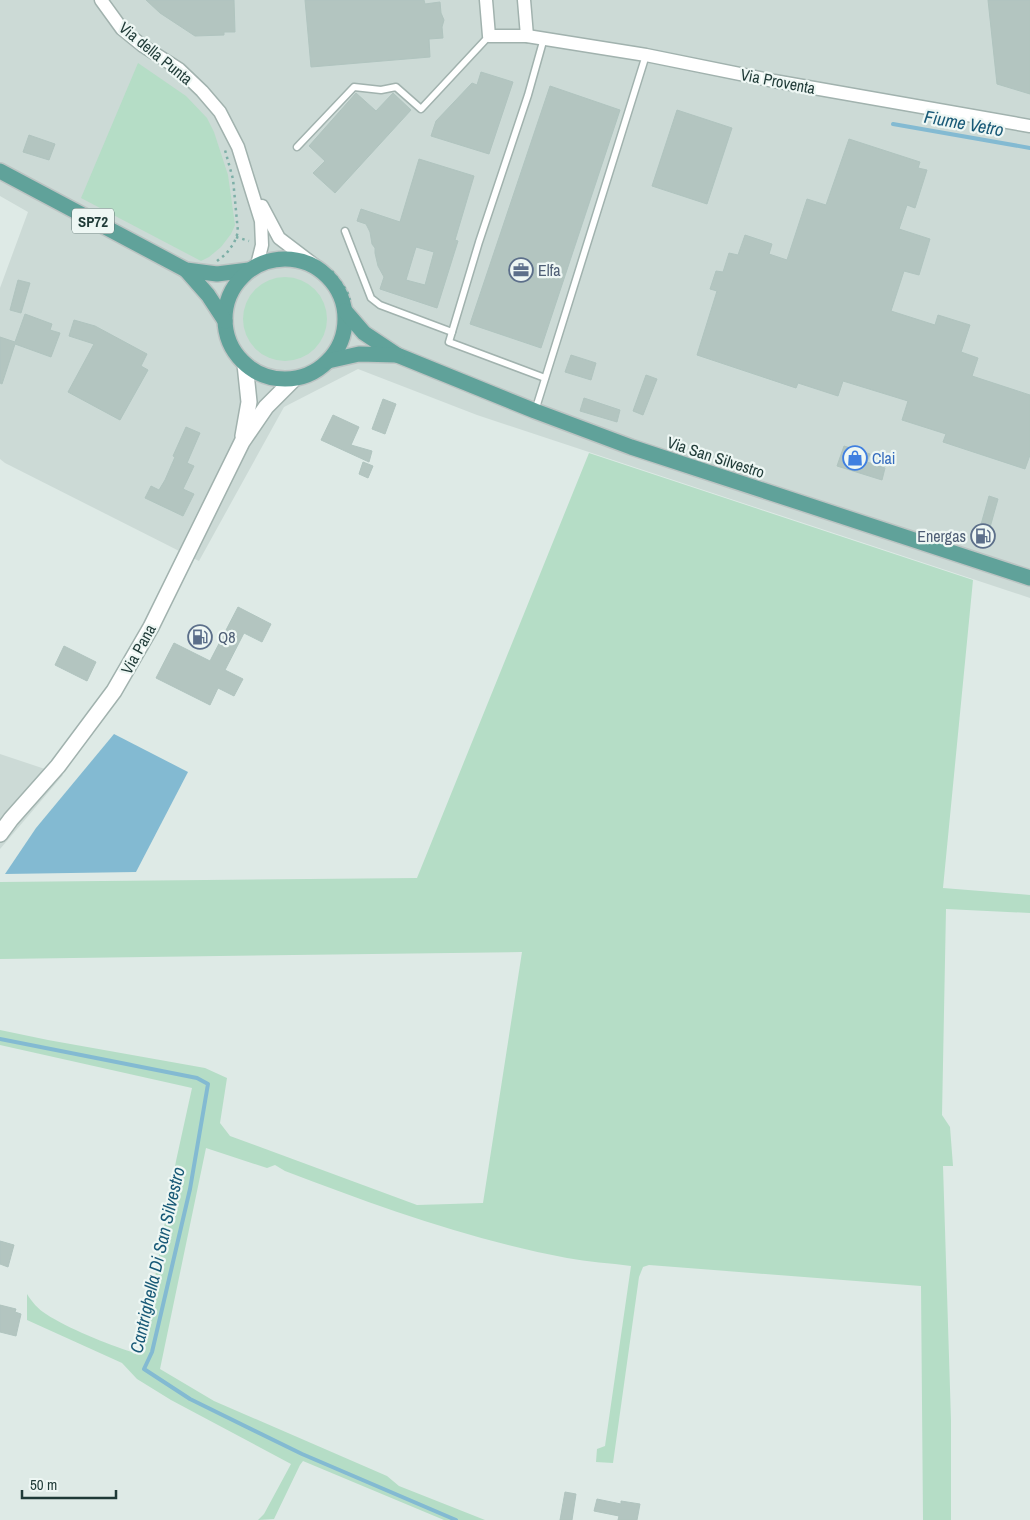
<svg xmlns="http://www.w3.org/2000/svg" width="1030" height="1520" viewBox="0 0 1030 1520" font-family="'Archivo Narrow',sans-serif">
<rect width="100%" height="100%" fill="#deeae6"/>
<g fill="#ccdad6">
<polygon points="0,0 1030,0 1030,598 477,415 358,369 284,407 199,561 5,463 0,459 0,288 28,212 0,196"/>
<polygon points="0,754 63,775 0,849"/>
</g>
<g fill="#b5ddc6">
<polygon points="138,63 186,96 207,118 214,132 228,175 235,225 231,234 221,247 209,257 201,261 81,198"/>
<circle cx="285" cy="319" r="42"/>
<path d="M 589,453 L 973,580 L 943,888 L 1030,895 L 1030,913 L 946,909 L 942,1115 L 950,1127 L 953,1166 L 943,1166 L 951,1420 L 951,1520 L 923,1520 L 921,1286 L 649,1265 L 643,1267 L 639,1277 L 613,1463 L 596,1462 L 597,1449 L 605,1446 L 631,1266 C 610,1263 588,1262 567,1258 C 470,1240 377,1206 285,1171 L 275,1165 L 267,1168 L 206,1148 L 160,1369 L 214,1401 L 387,1476 L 399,1486 L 485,1520 L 444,1520 L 303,1461 L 300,1465 L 274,1519 L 258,1520 L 264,1514 L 291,1464 L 171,1400 L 137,1379 L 122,1363 L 27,1320 L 27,1294 C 32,1302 38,1309 46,1314 C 67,1328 107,1344 132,1352 L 142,1348 L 176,1161 L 192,1088 L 0,1045 L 0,1030 L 48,1040 L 205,1068 L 227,1078 L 220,1123 L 230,1136 L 417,1205 L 483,1203 L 522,952 L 0,959 L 0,882 L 417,878 Z"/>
</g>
<polygon fill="#83bad2" points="114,734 188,772 136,872 5,874 36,828"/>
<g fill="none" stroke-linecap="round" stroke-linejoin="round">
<g stroke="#83bad2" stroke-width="4">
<polyline points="893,124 1030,148"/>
<polyline points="0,1039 197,1078 208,1084 190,1189 152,1352 144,1369 190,1399 302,1454 456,1520"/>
</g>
</g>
<g fill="#b3c5c0" stroke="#b0c4bf" fill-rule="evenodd">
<polygon points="146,0 234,0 235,32 224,32 224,35 195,36 160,13"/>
<polygon points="305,0 424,0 425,4 440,2 441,13 444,20 442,27 443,38 429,39 430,57 311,67"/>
<polygon points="988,0 1030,0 1030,94 997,84"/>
<polygon points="481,72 513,82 489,154 431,136 436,121 472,83 477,85"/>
<polygon points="550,86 620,110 541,348 470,324"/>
<polygon points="356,93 376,111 393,93 411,110 335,193 313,173 325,161 309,146"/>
<polygon points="677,110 732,128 707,204 652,186"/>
<polygon points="29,135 55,144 49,160 23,152"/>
<polygon points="849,139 920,162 918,168 927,170 915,208 907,205 899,229 930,239 919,275 904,271 891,311 935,325 938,315 970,325 961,352 978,358 972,376 1030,395 1030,455 1025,469 943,442 946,434 902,420 908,401 843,381 838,396 798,383 796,388 697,355 717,291 710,289 716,271 723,272 729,253 738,255 745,235 772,244 769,254 787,260 807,199 826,205"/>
<path d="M 419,159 L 474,176 L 455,240 L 458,241 L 437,308 L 380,289 L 384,277 L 378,266 L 375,253 L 375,248 L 372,244 L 370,232 L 366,224 L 357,221 L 361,209 L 400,222 ZM 416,247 L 434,252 L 425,285 L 406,280 Z"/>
<polygon points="18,280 30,283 21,313 10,310"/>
<polygon points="25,314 52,324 50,330 60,333 51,357 15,344 2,384 0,383 0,337 15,342"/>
<polygon points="74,320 95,326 147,354 141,366 148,370 120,420 68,392 94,344 69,336"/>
<polygon points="571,355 596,363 591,380 565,372"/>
<polygon points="646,375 657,379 643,415 633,411"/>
<polygon points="584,398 620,410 617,422 580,411"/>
<polygon points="383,399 396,404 385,434 372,429"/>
<polygon points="333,415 359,427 351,445 372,451 369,462 321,440"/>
<polygon points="186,427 200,433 187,463 194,466 183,489 194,494 183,516 145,498 151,486 159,490 165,480 175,457 173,456"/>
<polygon points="844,446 870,454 867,462 885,468 882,480 837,466"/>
<polygon points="363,462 373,466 368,478 359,474"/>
<polygon points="989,496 998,499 989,531 991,532 988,543 975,539 978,528 980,528"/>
<polygon points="238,607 271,624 262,642 244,633 225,670 243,679 234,696 218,688 210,705 156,678 174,643 210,661"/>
<polygon points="64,646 96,662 87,681 55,665"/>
<polygon points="0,1241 14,1245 8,1267 0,1264"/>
<polygon points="0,1305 16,1309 15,1312 21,1314 16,1336 0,1332"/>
<polygon points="565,1492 576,1494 572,1520 560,1520"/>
<polygon points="597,1499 621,1504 621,1501 640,1504 637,1520 618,1520 619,1516 594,1511"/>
</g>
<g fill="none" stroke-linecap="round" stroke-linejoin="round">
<g stroke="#a1b2ae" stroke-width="9">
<g id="service">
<polyline points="544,38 528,95 479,242 449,342 545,378"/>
<polyline points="297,147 354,87 381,90 396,87 421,109 489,36"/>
<polyline points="345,231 371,298 380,305 452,332"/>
<polyline points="535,411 646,55"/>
</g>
</g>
<g stroke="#a1b2ae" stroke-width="15">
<g id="minor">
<polyline points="101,0 122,29 143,46 179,69 202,91 220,112 238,147 261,221 262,245 257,265"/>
<polyline points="486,0 489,36 527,36 646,55 774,81 1030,126"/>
<polyline points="524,0 527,36"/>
<polyline points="262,206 279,238 321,270"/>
</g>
</g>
<g stroke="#a1b2ae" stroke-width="18">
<g id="tertiary">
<polyline points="243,436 249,402 245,364"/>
<polyline points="0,834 11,819 58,766 114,691 151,627 242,442 266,407 294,379"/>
</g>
</g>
<g stroke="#bcc4c3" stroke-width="18">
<g id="primary">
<polyline points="0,171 186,270 217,274 249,270"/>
<circle cx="285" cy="319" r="60"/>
<polyline points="186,270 208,295 225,321"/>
<polyline points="345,311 364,333 397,355 535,411 631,447 1030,578"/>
<polyline points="328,361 359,354 397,355"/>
</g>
</g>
<g stroke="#7dafa7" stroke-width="2.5" stroke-dasharray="2.5 4" stroke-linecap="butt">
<polyline points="236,237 249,241"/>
<polyline points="217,261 226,254 234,243 238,232 233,179 225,150"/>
<polyline points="332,271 347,291 350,300"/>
</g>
<use href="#service" stroke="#fff" stroke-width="6"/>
<use href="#minor" stroke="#fff" stroke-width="12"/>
<use href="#tertiary" stroke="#fff" stroke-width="15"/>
<use href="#primary" stroke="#60a29a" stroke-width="15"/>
</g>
<defs>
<g id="office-ring" transform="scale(1.25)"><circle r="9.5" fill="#eef7f4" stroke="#5c6f8a" stroke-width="1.5"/><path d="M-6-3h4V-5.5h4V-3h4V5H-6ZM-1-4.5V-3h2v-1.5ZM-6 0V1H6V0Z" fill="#5c6f8a"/></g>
<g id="shop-ring" transform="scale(1.25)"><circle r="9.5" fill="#eef7f4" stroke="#3f7fe0" stroke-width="1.5"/><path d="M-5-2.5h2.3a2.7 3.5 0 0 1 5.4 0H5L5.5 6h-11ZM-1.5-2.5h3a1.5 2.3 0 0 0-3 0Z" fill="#3f7fe0"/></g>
<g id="fuel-ring" transform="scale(1.25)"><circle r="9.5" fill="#eef7f4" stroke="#5c6f8a" stroke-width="1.5"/><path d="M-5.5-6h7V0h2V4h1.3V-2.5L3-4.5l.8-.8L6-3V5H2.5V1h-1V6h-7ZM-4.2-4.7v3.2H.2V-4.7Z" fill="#5c6f8a"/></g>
</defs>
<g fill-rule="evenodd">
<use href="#office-ring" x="521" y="270"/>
<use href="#shop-ring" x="855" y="458"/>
<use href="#fuel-ring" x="983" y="536"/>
<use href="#fuel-ring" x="200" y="637"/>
</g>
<g text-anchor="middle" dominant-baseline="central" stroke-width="4.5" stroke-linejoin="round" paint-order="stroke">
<rect fill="#eef7f4" stroke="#5d7370" stroke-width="1" x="72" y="208.5" width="42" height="25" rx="4"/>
<g font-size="15" font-weight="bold" fill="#1f3a37">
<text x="93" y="221">SP72</text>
</g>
<g font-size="16" fill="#1f3a37" stroke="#eef7f4">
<text transform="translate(156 53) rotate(39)">Via della Punta</text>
<text transform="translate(778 81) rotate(11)">Via Proventa</text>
<text transform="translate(716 457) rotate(18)">Via San Silvestro</text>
<text transform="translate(138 649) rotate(-61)">Via Pana</text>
</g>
<g font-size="16" fill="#4e5e75" stroke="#eef7f4" text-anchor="start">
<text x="538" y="270">Elfa</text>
<text x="966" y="536" text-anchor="end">Energas</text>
<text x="218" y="637">Q8</text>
</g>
<g font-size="16" fill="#366cbe" stroke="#eef7f4" text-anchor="start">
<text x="872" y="458">Clai</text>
</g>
<g font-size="18" font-style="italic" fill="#185977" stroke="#eef7f4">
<text transform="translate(964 123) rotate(10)">Fiume Vetro</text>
<text transform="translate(157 1260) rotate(-77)">Cantrighella Di San Silvestro</text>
</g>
</g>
<path d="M22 1490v8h94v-8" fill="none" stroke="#1f3a37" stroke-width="2.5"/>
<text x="30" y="1490" font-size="15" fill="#1f3a37" stroke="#eef7f4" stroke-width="4" paint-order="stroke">50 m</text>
</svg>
